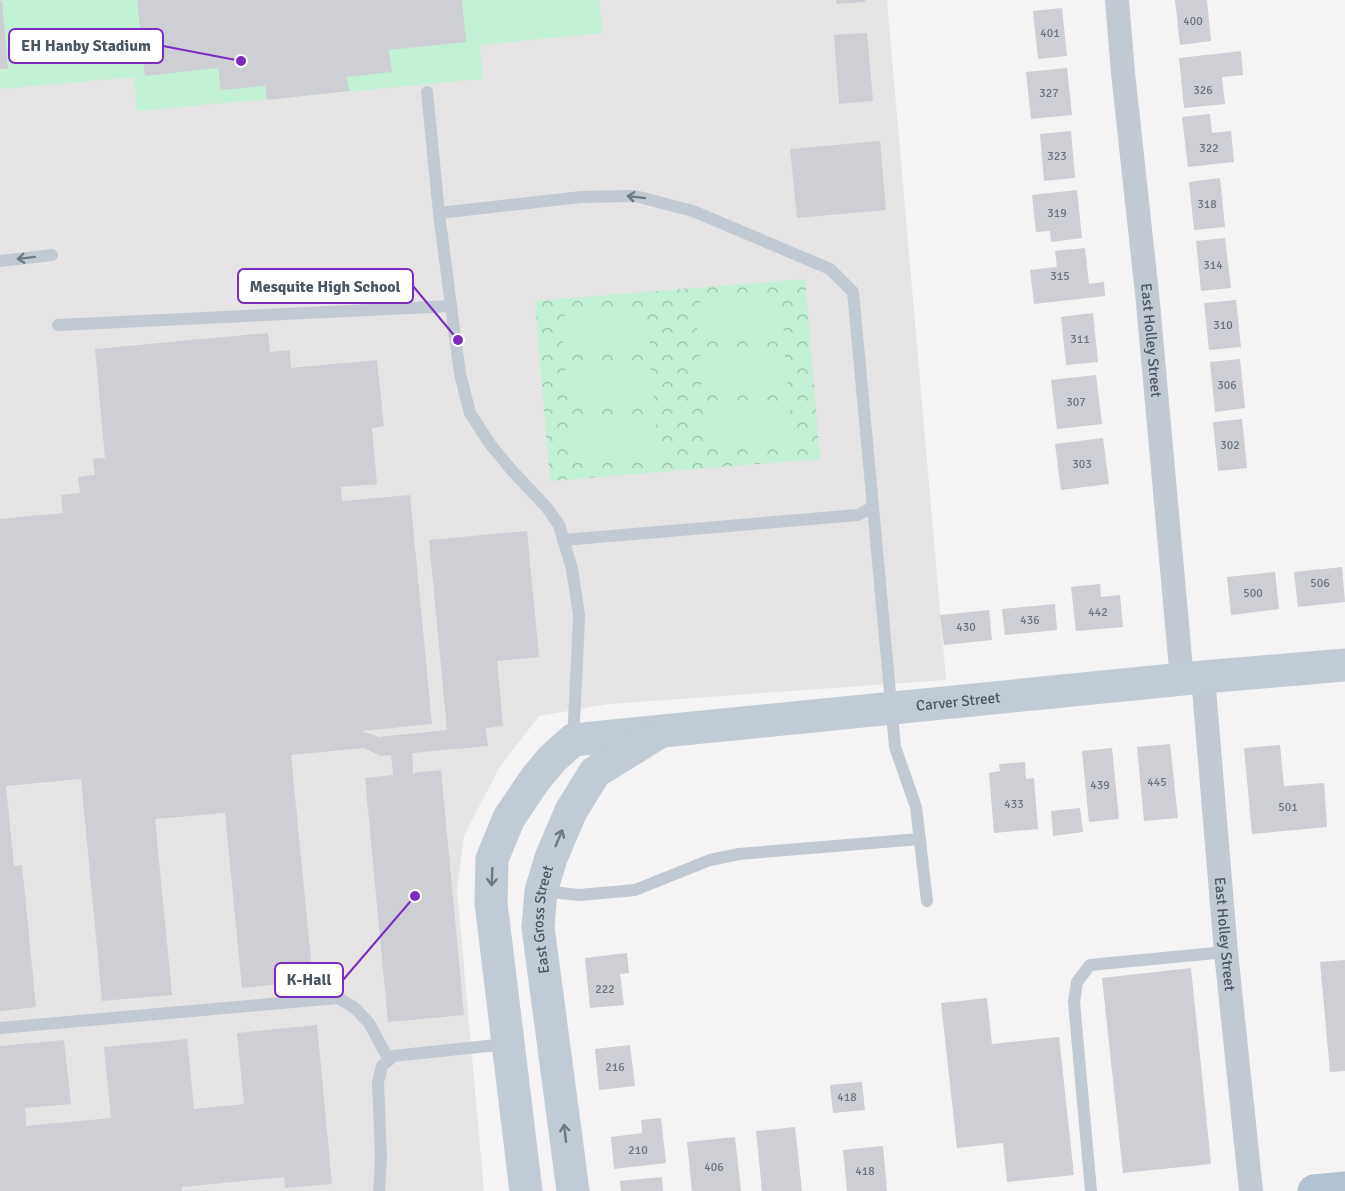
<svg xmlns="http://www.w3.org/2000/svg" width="1345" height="1191" viewBox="0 0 1345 1191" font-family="Signika,sans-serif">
<defs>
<pattern id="park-crowns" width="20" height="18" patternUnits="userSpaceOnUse" patternTransform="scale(1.5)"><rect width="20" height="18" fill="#c3f1d5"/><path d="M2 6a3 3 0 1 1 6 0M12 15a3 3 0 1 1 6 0" fill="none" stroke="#a0c6b0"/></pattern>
</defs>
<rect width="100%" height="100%" fill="#f5f3f3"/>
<polygon fill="#e6e4e5" points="0,0 887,0 946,680 609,704 539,716 499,768 464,836 457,889 484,1191 0,1191"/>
<polygon fill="url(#park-crowns)" points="805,279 820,459 550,481 535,301"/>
<g fill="#c3f1d5">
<polygon points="0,0 599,0 602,33 480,45 483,79 137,111 134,77 0,89"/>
<polygon points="780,296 784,334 698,342 695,303"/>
<polygon points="646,308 650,347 564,354 560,316"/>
<polygon points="784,349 788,387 702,395 699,356"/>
<polygon points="650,361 654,400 568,407 565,369"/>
<polygon points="789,402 793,441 707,448 703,410"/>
<polygon points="655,415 659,454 573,461 569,423"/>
</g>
<g fill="#cdcfd5">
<polygon points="137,0 462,0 466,42 389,50 392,72 347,77 349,91 267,100 265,86 221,90 218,68 145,76"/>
<polygon points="836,0 865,0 865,2 837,4"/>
<polygon points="1175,0 1207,0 1211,41 1180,45"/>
<polygon points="0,1 2,1 8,69 0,69"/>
<polygon points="1062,8 1067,56 1038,59 1033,11"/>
<polygon points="867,33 873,101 839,104 834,35"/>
<polygon points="1241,51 1243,75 1222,77 1225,104 1184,108 1179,58"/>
<polygon points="1067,68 1072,115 1031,119 1026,72"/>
<polygon points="1210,114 1212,133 1231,131 1234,162 1188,167 1182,117"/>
<polygon points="1071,131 1075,178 1044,181 1040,134"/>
<polygon points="880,141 886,210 797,218 790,149"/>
<polygon points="1220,178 1225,227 1194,230 1189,182"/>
<polygon points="1077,190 1082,238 1051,242 1050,231 1036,232 1032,195"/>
<polygon points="1225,238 1231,288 1201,291 1196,241"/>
<polygon points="1085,248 1089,284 1104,282 1105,296 1034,304 1030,270 1057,267 1055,251"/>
<polygon points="1236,300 1241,347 1209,350 1204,303"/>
<polygon points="1093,313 1098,362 1066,365 1061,317"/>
<polygon points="268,333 270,352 290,350 291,368 377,360 384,426 372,428 377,484 341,487 342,501 410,495 432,724 362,731 379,737 447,730 429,540 527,531 539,657 497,661 503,726 486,728 488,746 412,753 413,773 441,770 464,1015 388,1022 365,778 393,775 391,755 381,756 364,748 291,755 313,981 242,988 225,813 155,819 172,995 102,1001 81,779 6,786 14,866 22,865 36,1007 0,1011 0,519 63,513 61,495 80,493 78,477 95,475 93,459 105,458 95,349"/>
<polygon points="1240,359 1245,408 1215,412 1210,362"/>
<polygon points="1096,375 1102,424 1057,429 1051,380"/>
<polygon points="1242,419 1247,468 1218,471 1213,422"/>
<polygon points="1103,438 1109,484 1061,490 1055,444"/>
<polygon points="1342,567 1345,602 1298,607 1294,572"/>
<polygon points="1275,572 1279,609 1231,615 1227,577"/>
<polygon points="1100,584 1101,597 1120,595 1123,627 1076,631 1071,587"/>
<polygon points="1055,604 1057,630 1005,635 1002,609"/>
<polygon points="989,610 992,640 944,645 940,615"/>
<polygon points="1170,744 1178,818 1144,821 1137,747"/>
<polygon points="1280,745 1284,786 1324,783 1327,827 1252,834 1244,748"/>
<polygon points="1112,748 1119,819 1089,822 1082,751"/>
<polygon points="1025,762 1026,779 1034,778 1038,829 994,833 989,773 1000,771 999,764"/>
<polygon points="1080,808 1083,832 1053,836 1051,811"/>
<polygon points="627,953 629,973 620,974 624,1005 590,1008 585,958"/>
<polygon points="1345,960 1345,1071 1330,1072 1320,962"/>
<polygon points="1191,968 1211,1164 1123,1173 1102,978"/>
<polygon points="987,998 992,1044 1059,1037 1074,1175 1007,1182 1003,1143 957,1148 941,1003"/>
<polygon points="317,1025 332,1184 285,1188 284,1177 182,1187 182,1191 0,1191 0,1046 64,1040 71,1104 25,1108 26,1126 111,1118 104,1047 187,1039 194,1109 244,1104 237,1033"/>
<polygon points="630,1045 635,1086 599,1090 595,1049"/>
<polygon points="862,1082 865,1110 833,1113 830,1085"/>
<polygon points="661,1118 666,1163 614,1169 611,1137 642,1133 641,1120"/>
<polygon points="795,1127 802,1191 762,1191 756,1131"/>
<polygon points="735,1137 741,1191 692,1191 687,1142"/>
<polygon points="883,1146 887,1191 847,1191 843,1150"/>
<polygon points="662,1177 663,1191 621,1191 620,1181"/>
</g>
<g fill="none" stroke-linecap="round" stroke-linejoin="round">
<g stroke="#c1cad2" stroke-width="12">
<polyline points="427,92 439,213 451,306 460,374 470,413 490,444 509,467 548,509 559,525 572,569 579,615 577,663 573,739"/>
<polyline points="439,213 581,197 635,196 693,211 830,269 853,292 873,507 858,515 563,540"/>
<polyline points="0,261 52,255"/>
<polyline points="58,325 451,306"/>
<polyline points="873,507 895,747 916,807 927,901"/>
<polyline points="542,891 579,895 635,890 710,860 739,854 920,839"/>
<polyline points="0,1028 338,998 355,1008 369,1023 389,1060"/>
<polyline points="379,1191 381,1159 378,1082 382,1066 393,1056 506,1044"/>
<polyline points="1091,1191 1074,1002 1077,982 1090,965 1226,952"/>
</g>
<g stroke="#c1cad2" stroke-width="24">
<path id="s1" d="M 1117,0 L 1123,73 L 1148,303 L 1182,680"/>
<path id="s2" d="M 1203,677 L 1226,952 L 1251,1191"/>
</g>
<g stroke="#c1cbd6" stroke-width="33">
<path id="s3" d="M 526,1191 L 491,903 L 492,859 L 509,818 L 536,778 L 552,759 L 573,740 L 1203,677 L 1345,665"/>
<path id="s4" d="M 573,1191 L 538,927 L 541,891 L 551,858 L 571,811 L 595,772 L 655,735"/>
</g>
<polyline stroke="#b3c2d1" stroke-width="33" points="1314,1191 1345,1188"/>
</g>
<defs><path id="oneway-shaft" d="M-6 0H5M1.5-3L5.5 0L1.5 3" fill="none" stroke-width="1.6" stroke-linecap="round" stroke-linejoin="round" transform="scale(1.5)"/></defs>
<g stroke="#6e7983">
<use href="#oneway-shaft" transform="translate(636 197) rotate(-173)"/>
<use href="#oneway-shaft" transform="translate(26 258) rotate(173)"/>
</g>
<g stroke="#6e7984">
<use href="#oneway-shaft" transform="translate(559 838) rotate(-67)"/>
<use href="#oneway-shaft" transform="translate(492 877) rotate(92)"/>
<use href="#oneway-shaft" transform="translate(565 1133) rotate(-97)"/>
</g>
<g text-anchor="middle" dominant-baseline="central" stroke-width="6" stroke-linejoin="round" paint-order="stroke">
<g font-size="12" fill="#6b747e">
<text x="1193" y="21">400</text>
<text x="1050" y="33">401</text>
<text x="1203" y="90">326</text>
<text x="1049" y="93">327</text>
<text x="1209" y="148">322</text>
<text x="1057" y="156">323</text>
<text x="1207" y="204">318</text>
<text x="1057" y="213">319</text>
<text x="1213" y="265">314</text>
<text x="1060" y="276">315</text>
<text x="1223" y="325">310</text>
<text x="1080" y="339">311</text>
<text x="1227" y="385">306</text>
<text x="1076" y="402">307</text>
<text x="1230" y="445">302</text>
<text x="1082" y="464">303</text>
<text x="1320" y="583">506</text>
<text x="1253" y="593">500</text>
<text x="1098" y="612">442</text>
<text x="1030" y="620">436</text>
<text x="966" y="627">430</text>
<text x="1157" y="782">445</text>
<text x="1100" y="785">439</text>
<text x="1014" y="804">433</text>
<text x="1288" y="807">501</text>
<text x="605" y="989">222</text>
<text x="615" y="1067">216</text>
<text x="847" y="1097">418</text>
<text x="638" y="1150">210</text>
<text x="714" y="1167">406</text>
<text x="865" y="1171">418</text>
</g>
<g font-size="15" fill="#4a5661" stroke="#fff">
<text stroke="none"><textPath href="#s1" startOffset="342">East Holley Street</textPath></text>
<text stroke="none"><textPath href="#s3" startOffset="867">Carver Street</textPath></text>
<text stroke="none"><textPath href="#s4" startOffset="274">East Gross Street</textPath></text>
<text stroke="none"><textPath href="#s2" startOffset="258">East Holley Street</textPath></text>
</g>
</g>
<path fill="none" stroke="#7b2cbf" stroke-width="2" d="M241 61L163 46M458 340L413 286M415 896L343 980"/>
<g fill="#7b2cbf" stroke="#fff" stroke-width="2">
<circle cx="241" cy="61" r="6"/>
<circle cx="458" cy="340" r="6"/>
<circle cx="415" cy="896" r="6"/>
</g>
<g fill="#fff" stroke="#7b2cbf" stroke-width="2">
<rect x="9" y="29" width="154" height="34" rx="6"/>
<rect x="238" y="269" width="175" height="34" rx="6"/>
<rect x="275" y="963" width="68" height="34" rx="6"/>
</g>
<g font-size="16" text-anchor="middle" font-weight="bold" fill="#4a5661">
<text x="86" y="51">EH Hanby Stadium</text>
<text x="325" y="292">Mesquite High School</text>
<text x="309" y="985">K-Hall</text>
</g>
</svg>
